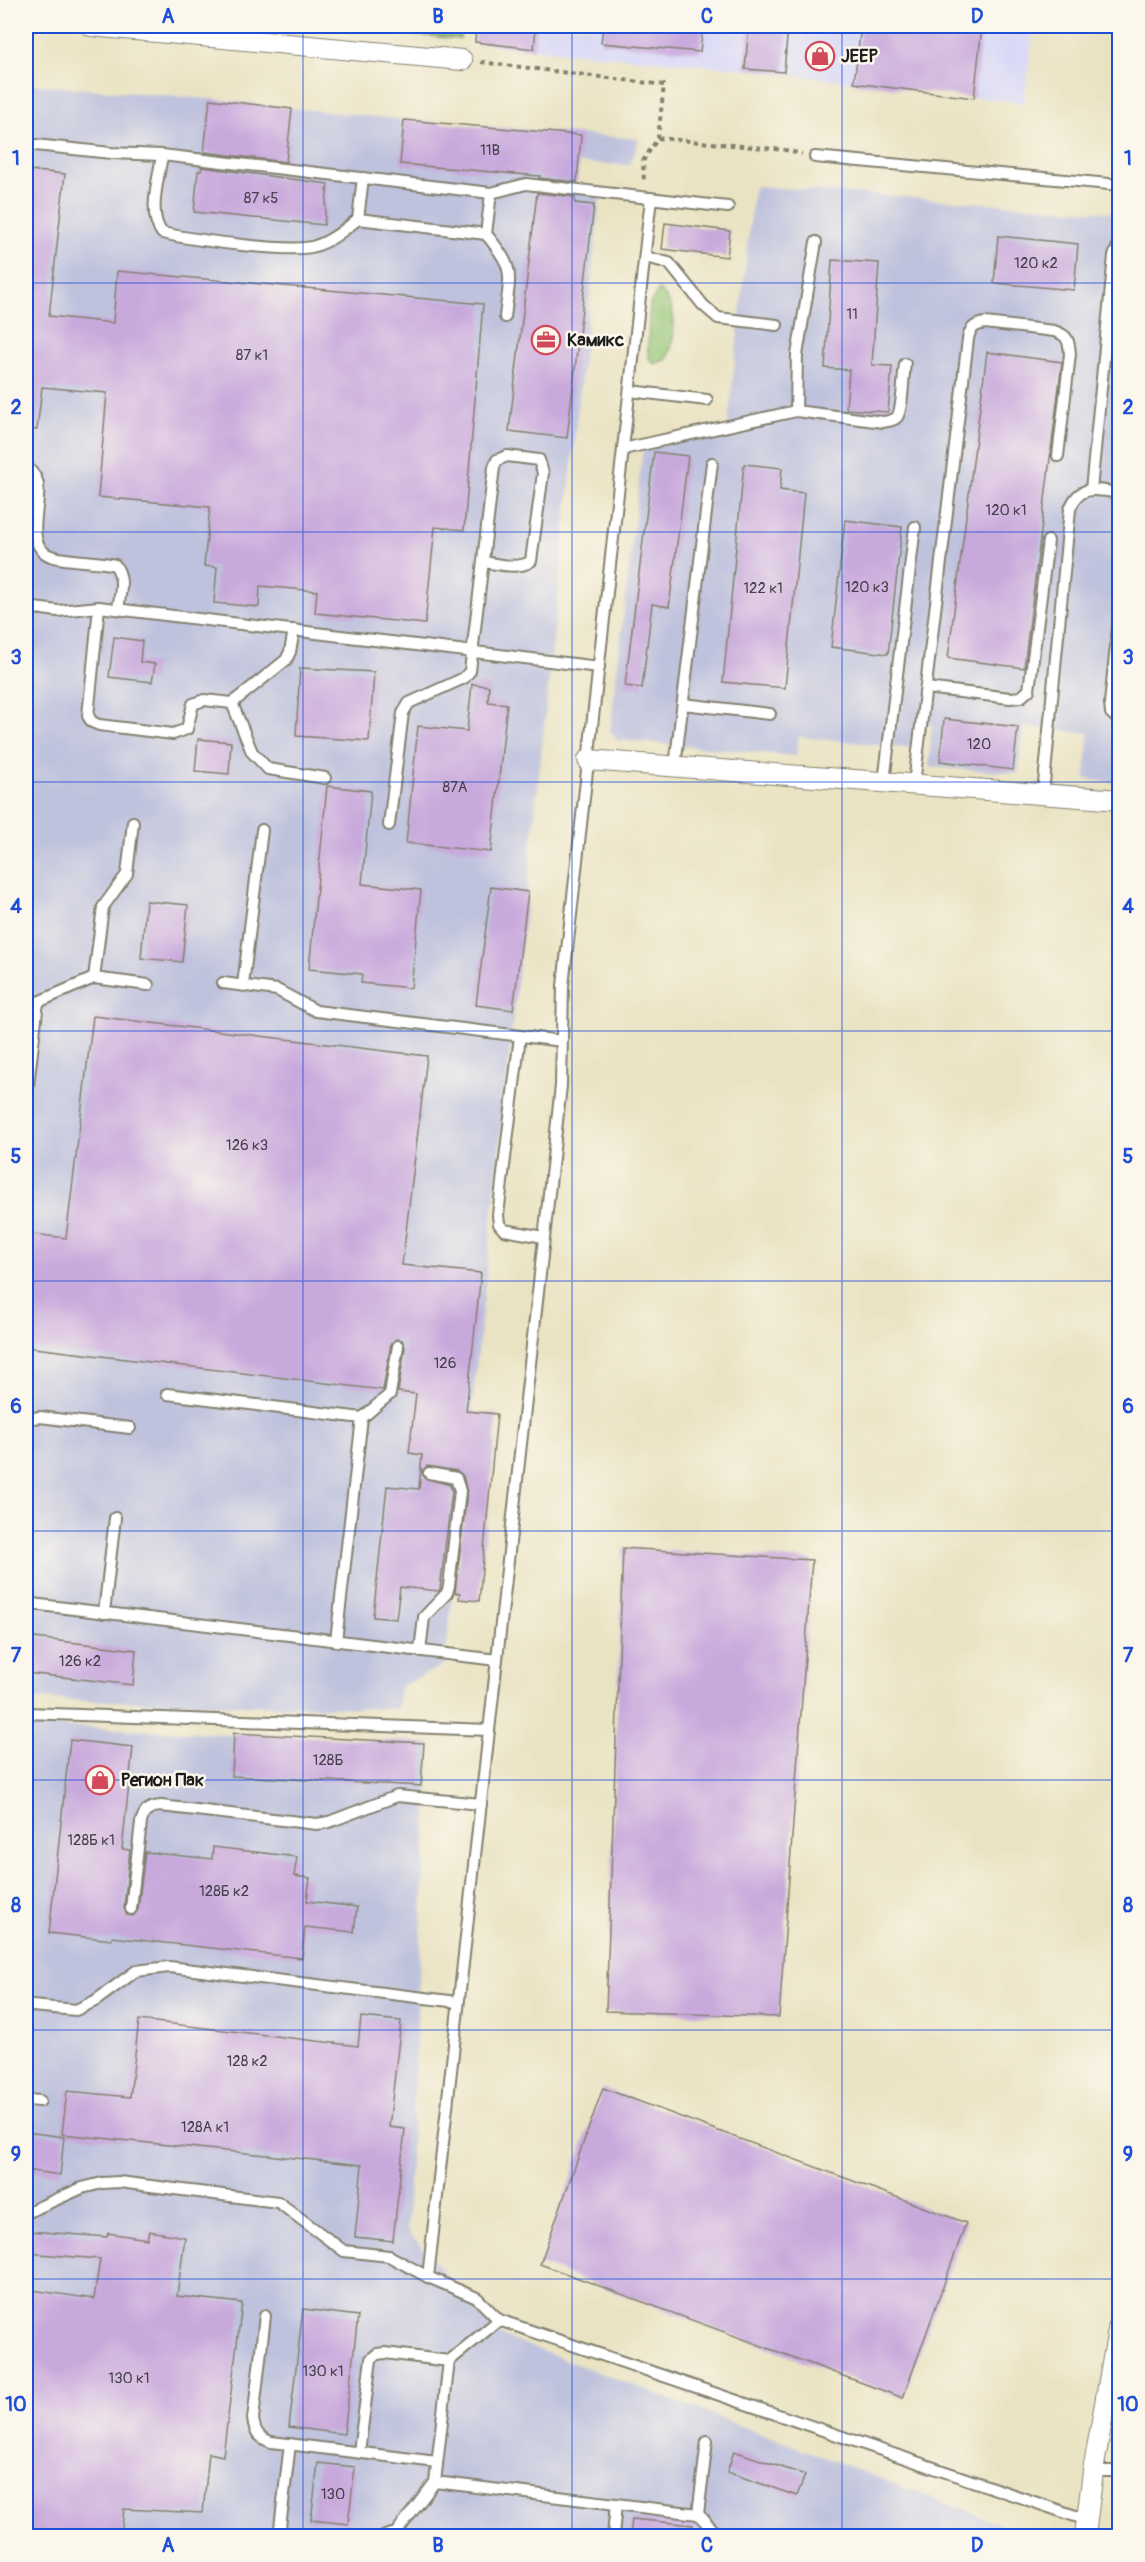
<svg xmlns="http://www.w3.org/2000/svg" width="1145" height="2562" viewBox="0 0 1145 2562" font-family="Pangolin,sans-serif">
<rect width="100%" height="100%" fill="#fbf7ec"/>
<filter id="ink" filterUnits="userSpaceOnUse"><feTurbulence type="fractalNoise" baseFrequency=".0167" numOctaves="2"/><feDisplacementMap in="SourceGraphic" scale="12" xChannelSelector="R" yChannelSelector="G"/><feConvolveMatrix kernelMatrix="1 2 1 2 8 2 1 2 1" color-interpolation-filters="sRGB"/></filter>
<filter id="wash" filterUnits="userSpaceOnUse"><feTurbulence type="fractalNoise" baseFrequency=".008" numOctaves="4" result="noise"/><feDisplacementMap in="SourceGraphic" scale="24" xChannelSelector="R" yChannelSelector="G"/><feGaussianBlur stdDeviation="1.35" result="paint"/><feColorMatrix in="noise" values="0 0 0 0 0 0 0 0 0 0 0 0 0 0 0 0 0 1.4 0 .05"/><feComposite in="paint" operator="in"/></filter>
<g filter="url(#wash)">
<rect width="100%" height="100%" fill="#eae3c3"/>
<polygon fill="#d7d7f8" points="475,26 1034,26 1024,103 745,69 473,43"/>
<g fill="#bfc2dd">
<polygon points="26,84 210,99 404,120 639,139 630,165 577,163 576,190 600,197 445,1664 400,1687 397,1709 26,1699"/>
<polygon points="754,186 1119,213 1119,783 1085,779 1089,733 1023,727 1018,773 929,767 932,724 917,723 914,748 799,737 796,756 617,740 610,731 643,448 727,433"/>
<polygon points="26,1725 430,1743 407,2230 499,2335 1033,2536 26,2536"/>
</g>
<g fill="#95c574" stroke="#587048" stroke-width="1.5">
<polygon points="329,26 461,26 460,39"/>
<path d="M 659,290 C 679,306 676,337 667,359 L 654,364 L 648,356 L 649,319 L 650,304 Z"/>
</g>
<g id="blocks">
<g fill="#c8a9dc">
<polygon points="476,26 536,26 534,49 475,42"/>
<polygon points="603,26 703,26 700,52 601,43"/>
<polygon points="749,26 788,26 784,72 745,69"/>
<polygon points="861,26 982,26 974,98 854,83"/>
<polygon points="210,99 292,109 286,162 204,152"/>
<polygon points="404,120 581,135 577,182 539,178 540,176 400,164"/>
<polygon points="202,167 328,184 324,225 194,212 198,171 201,171"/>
<polygon points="26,170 65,174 49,316 113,323 117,271 483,304 464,530 435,527 425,624 315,613 317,591 260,586 259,607 214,603 217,567 204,566 210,507 98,497 107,393 42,387 37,430 26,429"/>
<polygon points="537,193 575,197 575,203 594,205 567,438 509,431"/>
<polygon points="665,223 730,231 727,257 662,249"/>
<polygon points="998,236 1078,244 1074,290 994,283"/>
<polygon points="832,260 879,263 872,365 892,366 888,412 846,409 849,370 825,368"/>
<polygon points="987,352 1062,362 1024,668 948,658"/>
<polygon points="654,452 688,456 669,607 652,604 642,688 625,686"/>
<polygon points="744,464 782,468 780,490 804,493 785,688 723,682"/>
<polygon points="845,520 902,527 888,654 831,647"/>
<polygon points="114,637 142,641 140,662 155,664 152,682 109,677"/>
<polygon points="300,668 374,672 369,741 296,736"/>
<polygon points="472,684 489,686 488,702 507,704 491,852 406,843 418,726 467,731"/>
<polygon points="944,719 1018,727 1013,770 940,761"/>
<polygon points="198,739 231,742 229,774 195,771"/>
<polygon points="327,786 371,791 362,884 421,890 411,988 361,983 362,974 309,969"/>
<polygon points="491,887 528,892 513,1010 476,1005"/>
<polygon points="146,901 188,905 182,962 141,958"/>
<polygon points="93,1016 427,1056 402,1265 481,1273 466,1411 497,1414 479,1601 459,1599 460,1593 455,1593 467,1492 463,1476 457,1471 427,1466 422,1471 424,1478 450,1485 452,1492 440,1589 439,1591 400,1587 396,1619 373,1617 387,1486 419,1489 422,1455 409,1453 416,1394 398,1392 405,1347 402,1340 396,1339 391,1344 383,1390 26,1347 26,1295 33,1234 66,1238"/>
<polygon points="623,1548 812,1560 779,2017 606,2011"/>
<polygon points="26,1637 136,1650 133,1685 26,1673"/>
<polygon points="234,1733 424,1743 421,1786 232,1776"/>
<polygon points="70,1740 133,1747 122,1849 130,1850 124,1908 127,1915 133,1916 138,1910 145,1852 212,1859 213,1847 297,1857 294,1876 310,1878 307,1901 357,1907 354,1932 305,1927 302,1958 112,1937 112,1940 49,1933"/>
<polygon points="361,2017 401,2021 389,2127 405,2129 393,2241 355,2237 362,2165 62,2134 67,2091 130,2097 139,2020 358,2046"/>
<polygon points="603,2088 966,2223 903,2398 540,2264"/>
<polygon points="26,2132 64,2137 60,2175 26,2170"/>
<polygon points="29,2231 107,2237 108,2233 147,2239 149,2231 185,2237 177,2296 242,2303 223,2456 209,2453 203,2513 124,2509 121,2536 26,2536 26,2289 94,2299 100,2259 27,2253"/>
<polygon points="303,2309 358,2316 344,2434 289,2427"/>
<polygon points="734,2451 805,2475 797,2496 727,2472"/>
<polygon points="318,2463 355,2467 348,2524 311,2520"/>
<polygon points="632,2519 693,2525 692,2536 630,2536"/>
</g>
</g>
</g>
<g filter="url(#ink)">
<use href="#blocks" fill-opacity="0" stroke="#838070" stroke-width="1.5"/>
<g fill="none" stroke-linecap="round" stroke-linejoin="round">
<g stroke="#838070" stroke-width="14">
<g id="service">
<polyline points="26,144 111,153 162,155 491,193 526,184 728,207"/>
<path d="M 162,155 C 159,178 147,214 162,233 C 189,239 292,254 315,246 C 332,241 345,229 358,219"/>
<polyline points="815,157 1120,185"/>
<polyline points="363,178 358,219 486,234"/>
<path d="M 491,193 L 486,234 C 516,270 510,272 505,317"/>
<polyline points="651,198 563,986 561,1086 428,2277 477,2298 499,2320 1087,2520"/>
<polyline points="645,257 669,263 703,305 718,318 777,325"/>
<polyline points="630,391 707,400"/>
<path d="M 796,411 L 883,422 C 887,421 894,421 897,417 C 903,409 903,375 905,364"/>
<polyline points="623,449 796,411 797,355 816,242"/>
<path d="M 26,466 C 31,471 37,477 38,485 C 41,504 26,539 45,553 C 56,562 99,560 115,565 C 125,578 120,594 118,609"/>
<polyline points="1091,490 1114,256 1120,241"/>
<polyline points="26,607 58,611 99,607 599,667"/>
<polyline points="99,607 88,716 92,722 99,725 173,734 187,729 193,704 204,700 232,703 286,660 290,652 294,630"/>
<polyline points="1120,607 1110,703 1111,713 1120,721"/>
<polyline points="926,688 1010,698 1021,697 1029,690 1048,541"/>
<polyline points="232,703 252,752 268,769 325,778"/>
<polyline points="683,704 770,714"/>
<polyline points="675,766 712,463"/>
<polyline points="884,782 915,527"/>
<path d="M 914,784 L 968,339 C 970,328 974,325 985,323 L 1054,331 C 1068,335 1069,341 1070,354 L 1058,456"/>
<path d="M 1043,794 L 1070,509 C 1080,483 1096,490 1120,493"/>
<path d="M 389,825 L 403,713 L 409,703 L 464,678 L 470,671 L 494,467 L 497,460 L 507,456 L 539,460 L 543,473 L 531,561 C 519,570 498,564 483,562"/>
<polyline points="94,978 103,907 127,874 133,822"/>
<polyline points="223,983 277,990 316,1011 562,1041"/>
<polyline points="243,985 262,830"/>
<polyline points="26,1001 38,1002 94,978 148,985"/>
<polyline points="520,1036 498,1215 499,1224 504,1230 544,1237"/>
<polyline points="26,1102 38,1002"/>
<polyline points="167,1394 362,1418 336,1641"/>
<polyline points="362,1418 390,1394 398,1346"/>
<polyline points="26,1419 40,1417 130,1428"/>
<polyline points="32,1604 497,1660"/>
<polyline points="104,1613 115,1518"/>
<polyline points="420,1651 424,1617 447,1593 449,1586 460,1491 456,1478 429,1473"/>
<polyline points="26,1713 489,1730"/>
<path d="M 131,1909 L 141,1822 C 145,1810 148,1807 161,1806 L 317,1824 L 329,1822 L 397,1796 L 481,1804"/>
<polyline points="32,2006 76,2010 95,2001 136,1971 169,1967 458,2002"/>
<polyline points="26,2100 40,2101"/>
<polyline points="26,2213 82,2188 102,2183 119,2182 278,2202 344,2251 389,2256 428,2277"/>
<path d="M 265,2316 L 253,2419 C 255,2432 258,2437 271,2442 L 437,2462"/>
<polyline points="359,2452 371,2359 377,2354 385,2353 449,2361"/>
<polyline points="1093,2471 1120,2471"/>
<polyline points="435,2482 698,2514 716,2533 742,2536"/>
<polyline points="698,2514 707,2441"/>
<polyline points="279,2536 290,2444"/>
<polyline points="385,2536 396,2533 435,2482 449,2361 499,2320"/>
<polyline points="613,2536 616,2504"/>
</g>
</g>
<g stroke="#838070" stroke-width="22">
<g id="minor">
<polyline points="91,26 462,60"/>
<polyline points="588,760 1120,800"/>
<polyline points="1085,2536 1093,2471 1120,2319"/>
</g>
</g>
<g stroke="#838070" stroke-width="4" stroke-dasharray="4.5 4.5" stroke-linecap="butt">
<polyline points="481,62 664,85 658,138 643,161 644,182"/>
<polyline points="658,138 785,150 802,154"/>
</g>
<use href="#service" stroke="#fff" stroke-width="10"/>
<use href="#minor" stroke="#fff" stroke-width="20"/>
<g stroke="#1c1c1c" stroke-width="7">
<polyline id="rail" points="26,2372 29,2338"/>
</g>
<use href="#rail" stroke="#fbf7ec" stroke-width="4.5" stroke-dasharray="14" stroke-linecap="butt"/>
</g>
</g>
<path fill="none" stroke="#1d4ed8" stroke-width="1.5" stroke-opacity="0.55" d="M 303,26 L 303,2536M 572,26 L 572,2536M 842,26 L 842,2536M 26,283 L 1120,283M 26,532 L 1120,532M 26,782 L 1120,782M 26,1031 L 1120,1031M 26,1281 L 1120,1281M 26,1531 L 1120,1531M 26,1780 L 1120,1780M 26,2030 L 1120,2030M 26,2279 L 1120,2279"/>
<defs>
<g id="shop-ring" transform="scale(1.5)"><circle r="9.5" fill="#fbf7ec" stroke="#d1495b" stroke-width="1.5"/><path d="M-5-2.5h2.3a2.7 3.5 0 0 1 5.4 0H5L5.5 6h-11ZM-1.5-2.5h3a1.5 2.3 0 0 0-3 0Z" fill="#d1495b"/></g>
<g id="office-ring" transform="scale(1.5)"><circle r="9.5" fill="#fbf7ec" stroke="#d1495b" stroke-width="1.5"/><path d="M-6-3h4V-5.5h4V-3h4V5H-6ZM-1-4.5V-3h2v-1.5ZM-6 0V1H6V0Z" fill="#d1495b"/></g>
</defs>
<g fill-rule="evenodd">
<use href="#shop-ring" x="820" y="56"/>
<use href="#office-ring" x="546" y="340"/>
<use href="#shop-ring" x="100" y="1780"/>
</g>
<g text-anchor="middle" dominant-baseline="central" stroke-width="5" stroke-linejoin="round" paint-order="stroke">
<g font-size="15" fill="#473f4c">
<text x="490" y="150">11В</text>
<text x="261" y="198">87 к5</text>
<text x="1036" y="263">120 к2</text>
<text x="852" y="314">11</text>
<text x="252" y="355">87 к1</text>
<text x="1006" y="510">120 к1</text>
<text x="867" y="587">120 к3</text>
<text x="763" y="588">122 к1</text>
<text x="979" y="744">120</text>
<text x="455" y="787">87А</text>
<text x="247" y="1145">126 к3</text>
<text x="445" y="1363">126</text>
<text x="80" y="1661">126 к2</text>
<text x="328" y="1760">128Б</text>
<text x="91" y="1840">128Б к1</text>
<text x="224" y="1891">128Б к2</text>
<text x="247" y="2061">128 к2</text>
<text x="205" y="2127">128А к1</text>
<text x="323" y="2371">130 к1</text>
<text x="129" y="2378">130 к1</text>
<text x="333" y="2494">130</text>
</g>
<g font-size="18" font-weight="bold" fill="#1c1c1c" stroke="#fbf7ec" text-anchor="start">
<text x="841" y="56">JEEP</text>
<text x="567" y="340">Камикс</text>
<text x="121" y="1780">Регион Пак</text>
</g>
</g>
<rect width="1145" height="2562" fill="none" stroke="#fbf7ec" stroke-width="66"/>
<rect x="33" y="33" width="1079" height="2496" fill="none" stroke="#1d4ed8" stroke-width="2"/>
<g font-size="20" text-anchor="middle" font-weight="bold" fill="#1d4ed8">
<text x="168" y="23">A</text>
<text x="438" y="23">B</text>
<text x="707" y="23">C</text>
<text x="977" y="23">D</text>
<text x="16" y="165">1</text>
<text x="1128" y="165">1</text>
<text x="16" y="414">2</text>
<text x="1128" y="414">2</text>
<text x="16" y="664">3</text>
<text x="1128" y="664">3</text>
<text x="16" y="913">4</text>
<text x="1128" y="913">4</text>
<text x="16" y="1163">5</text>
<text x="1128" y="1163">5</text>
<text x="16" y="1413">6</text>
<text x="1128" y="1413">6</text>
<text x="16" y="1662">7</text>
<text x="1128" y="1662">7</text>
<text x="16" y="1912">8</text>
<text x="1128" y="1912">8</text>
<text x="16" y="2161">9</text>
<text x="1128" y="2161">9</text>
<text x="16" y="2411">10</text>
<text x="1128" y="2411">10</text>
<text x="168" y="2552">A</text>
<text x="438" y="2552">B</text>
<text x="707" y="2552">C</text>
<text x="977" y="2552">D</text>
</g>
</svg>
